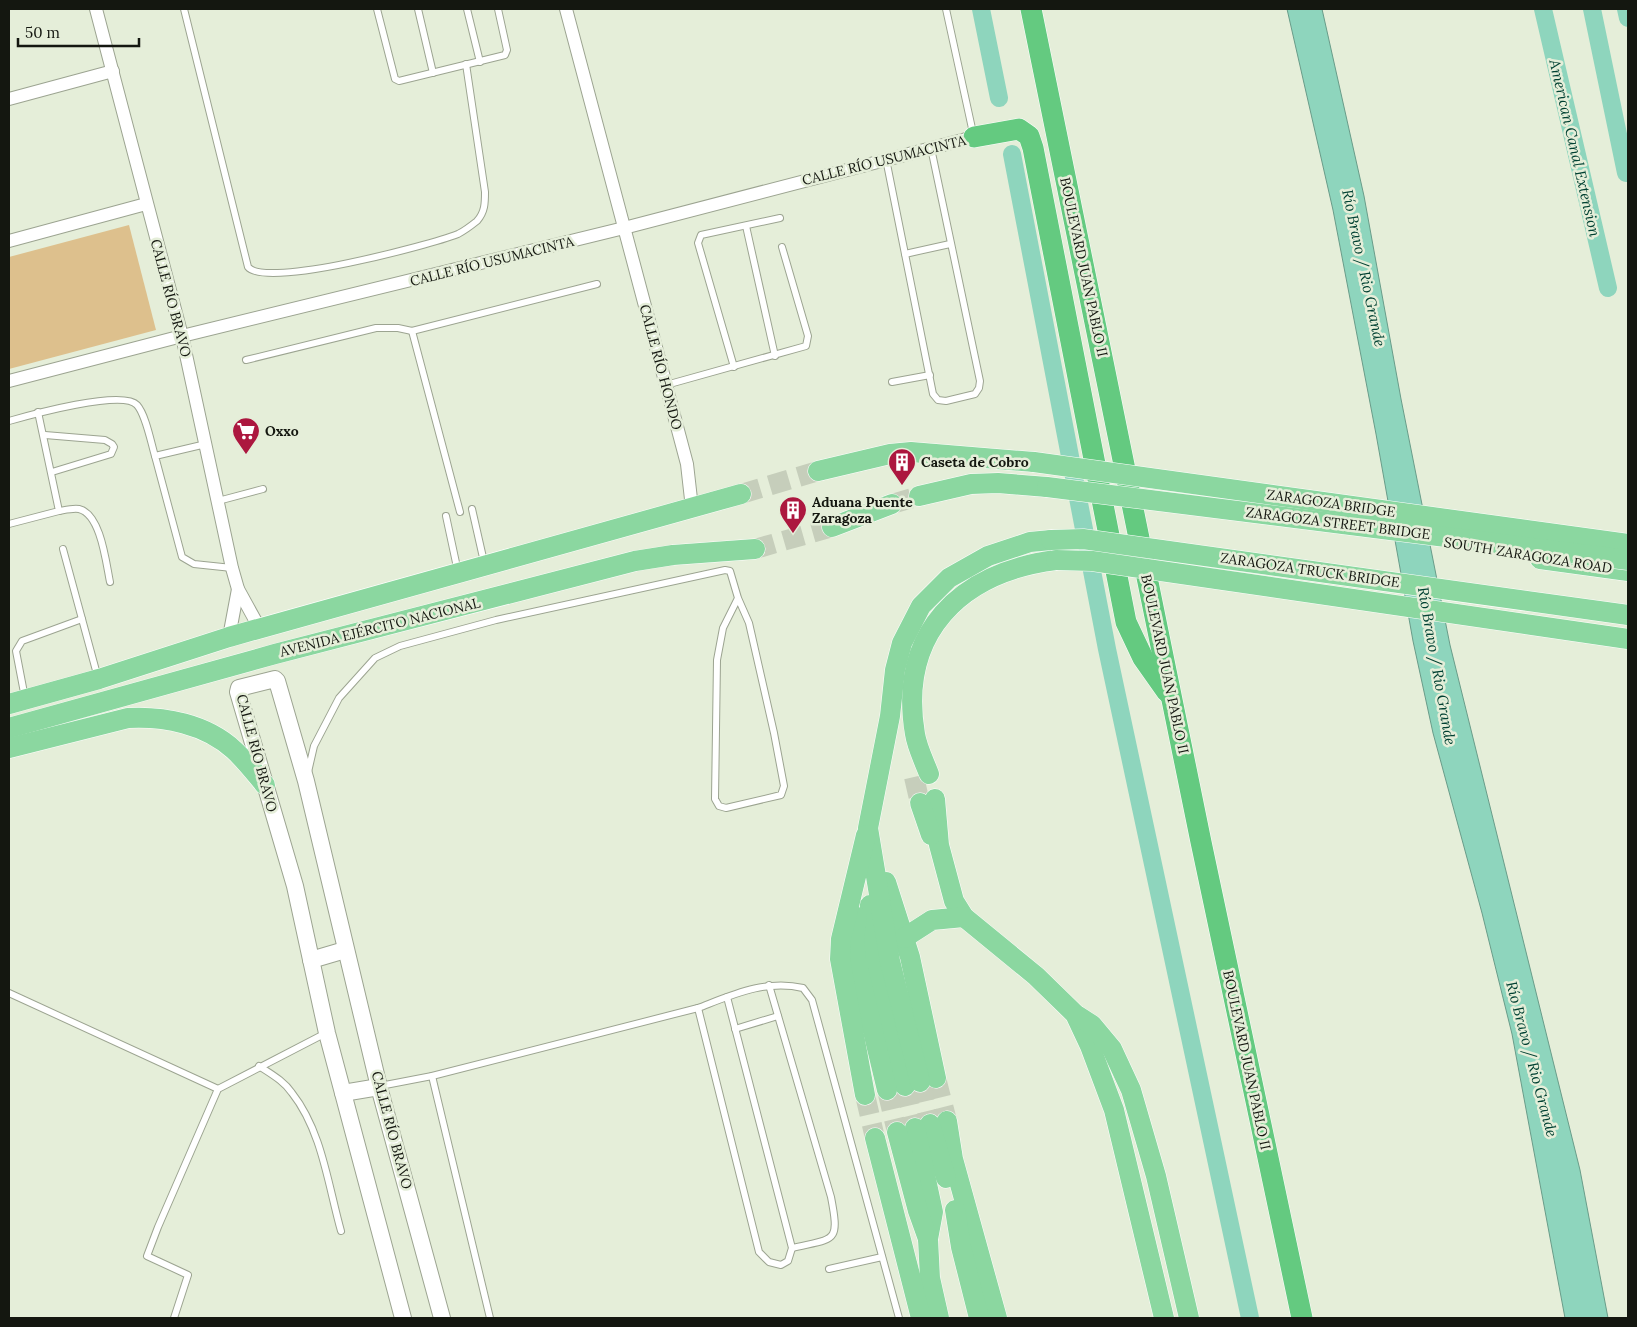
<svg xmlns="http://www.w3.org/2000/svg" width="1637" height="1327" viewBox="0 0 1637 1327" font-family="Lora,serif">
<rect width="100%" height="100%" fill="#e5eed9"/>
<polygon fill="#ddc08d" points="129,225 156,330 9,369 9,257"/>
<polygon fill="#8ed5bd" stroke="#699c89" points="1287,9 1322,9 1364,196 1401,399 1450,645 1580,1170 1608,1318 1565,1318 1512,1034 1482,913 1433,733 1413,641 1376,434 1333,210"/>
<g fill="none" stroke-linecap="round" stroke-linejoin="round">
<g stroke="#8ed5bd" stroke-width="18">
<polyline points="981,9 999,98"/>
<polyline points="1543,9 1608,288"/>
<polyline points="1592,9 1626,173"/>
<polyline points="1626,9 1628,18"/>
<polyline points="1012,154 1107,649 1250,1318"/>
</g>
<g stroke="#c6cebb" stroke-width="20" stroke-dasharray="20 10" stroke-linecap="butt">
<polyline points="741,494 818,471"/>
<polyline points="892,504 919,496"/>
<polyline points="755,549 832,527"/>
<polyline points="914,777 920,803"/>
<polyline points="936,1078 947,1121"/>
<polyline points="920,1082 930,1124"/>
<polyline points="905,1086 915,1128"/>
<polyline points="887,1090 897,1132"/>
<polyline points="865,1095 875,1138"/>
</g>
<g stroke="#9ca491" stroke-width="8">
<g id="service">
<path d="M 184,9 L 248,267 C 265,289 430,245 458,234 C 464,231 472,225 477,221 C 485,212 485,203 485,192 L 466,64"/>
<polyline points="377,9 395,79 399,81 505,55 507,50 498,9"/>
<polyline points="418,9 433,73"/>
<polyline points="467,9 480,62"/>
<polyline points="946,9 973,133"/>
<polyline points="886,159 933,394 938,400 946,401 975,394 979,388 980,381 931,148"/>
<polyline points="746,226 775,356"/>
<polyline points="905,254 950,244"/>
<polyline points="412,331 460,512"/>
<polyline points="246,360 376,328 398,328 412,331 597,284"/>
<polyline points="734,367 698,243 701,235 780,218"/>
<polyline points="892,382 930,375"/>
<polyline points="666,385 806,346 808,336 782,247"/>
<path d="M 9,421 C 30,415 123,389 137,405 C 146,415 151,443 155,456"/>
<polyline points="45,435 105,440 112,444 114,447 111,454 52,472"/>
<polyline points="206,444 155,456 182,557 194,564 232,568"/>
<polyline points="218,501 263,489"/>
<polyline points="472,509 484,562"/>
<path d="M 59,511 C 65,510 73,508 79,509 C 101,514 106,563 110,582"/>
<polyline points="446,516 458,572"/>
<polyline points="9,524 59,511 38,412"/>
<polyline points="63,549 98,678"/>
<polyline points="25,698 16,651 22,641 82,619"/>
<polyline points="308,772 314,746 339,698 375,658 400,646 496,620 725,570 730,571 738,598 749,623 774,733 784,786 781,795 726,808 719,806 715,799 717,660 723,628 738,598"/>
<path d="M 769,985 L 831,1197 C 840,1244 835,1238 792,1248"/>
<polyline points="9,993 218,1089"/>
<polyline points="698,1008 759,1252 769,1262 781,1265 788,1261 792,1248 727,997"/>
<polyline points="735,1029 778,1016"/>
<path d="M 259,1066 C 271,1074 284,1081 292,1093 C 322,1131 328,1185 341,1231"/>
<polyline points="432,1076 490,1318"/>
<path d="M 380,1086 L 432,1076 L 698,1008 C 732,995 766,979 803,988 L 812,1000 L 899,1318"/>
<polyline points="829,1269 882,1257"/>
<polyline points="174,1318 188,1275 147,1256 158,1227 218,1089 326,1033"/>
</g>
</g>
<g stroke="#9ca491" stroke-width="14">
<g id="minor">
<polyline points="96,9 182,336 232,568 238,589 260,629"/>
<polyline points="566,9 687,464 692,508"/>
<polyline points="9,99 113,71"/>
<polyline points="9,241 146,204"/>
<polyline points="9,381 182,336 624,228 974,137"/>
<polyline points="229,637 238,589"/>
</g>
</g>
<g stroke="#9ca491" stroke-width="18">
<g id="tertiary">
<polyline points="311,960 345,950"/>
<polyline points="343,1093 379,1087"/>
<polyline points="403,1318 327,1033 295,886 238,692 239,688 275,679 277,681 306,781 379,1087 442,1318"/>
</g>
</g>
<g stroke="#fff" stroke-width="21">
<g id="primary">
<polyline points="818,471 890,454 911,452 1034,462"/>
<polyline points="919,496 971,484 998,483 1047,487"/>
<polyline points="832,527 892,504"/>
<polyline points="1540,559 1628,571"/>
<polyline points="9,704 99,679 229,637 741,494"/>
<polyline points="9,728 275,654 635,561 673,555 755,549"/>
<path d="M 9,748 L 128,718 C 164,716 206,724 234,750 C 245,760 255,773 265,785"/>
<path d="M 929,774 C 924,761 917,747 915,734 C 898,633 960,572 1056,560"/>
<polyline points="935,799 939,845 954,901 964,917 1036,976 1075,1014 1090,1046 1114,1110 1164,1318"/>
<polyline points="920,803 931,835"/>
<polyline points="886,882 910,957 936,1078"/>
<path d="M 870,905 C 866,959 892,1032 905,1086"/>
<polyline points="857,917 854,940 856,960 887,1090"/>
<polyline points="904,938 932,920 964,917"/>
<polyline points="1078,1016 1092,1025 1112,1049 1131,1090 1156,1176 1189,1318"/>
<polyline points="920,1082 890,961 868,828 890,716 895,670 902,643 921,606 949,578 988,556 1030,542 1051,540"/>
<polyline points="865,1095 840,959 841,939 866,835"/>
<polyline points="947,1121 953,1159 997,1318"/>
<polyline points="930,1124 946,1178"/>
<polyline points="915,1128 933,1212 928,1239"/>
<polyline points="897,1132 918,1211 928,1239 930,1278 939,1318"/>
<polyline points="875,1138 921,1318"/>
<polyline points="955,1210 961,1247 979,1318"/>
</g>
</g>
<g stroke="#fff" stroke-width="22">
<g id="trunk">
<polyline points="1031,9 1201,842 1302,1318"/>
<polyline points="974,137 1019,129 1029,136 1033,148 1126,622 1143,658 1167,692"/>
</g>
</g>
<use href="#service" stroke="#fff" stroke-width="6"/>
<use href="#minor" stroke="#fff" stroke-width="12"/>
<use href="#tertiary" stroke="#fff" stroke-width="16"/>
<use href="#primary" stroke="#8bd7a0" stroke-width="20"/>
<use href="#trunk" stroke="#64ca80" stroke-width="21"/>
<g stroke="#fff" stroke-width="21" stroke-linecap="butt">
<g id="primary-bridge">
<polyline points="1034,462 1628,544"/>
<polyline points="1047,487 1628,560"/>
<polyline points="1051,540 1083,539 1628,615"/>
<polyline points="1056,560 1092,561 1628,639"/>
</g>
</g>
<use href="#primary-bridge" stroke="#8bd7a0" stroke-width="20"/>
</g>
<defs>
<g id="supermarket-pin" transform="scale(1.4375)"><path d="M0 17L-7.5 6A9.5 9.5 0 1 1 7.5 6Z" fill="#ac173f" stroke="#e5eed9"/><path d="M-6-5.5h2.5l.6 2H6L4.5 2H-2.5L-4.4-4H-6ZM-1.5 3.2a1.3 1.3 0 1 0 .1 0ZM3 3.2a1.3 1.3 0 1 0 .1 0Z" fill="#fff"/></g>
<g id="building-pin" transform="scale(1.4375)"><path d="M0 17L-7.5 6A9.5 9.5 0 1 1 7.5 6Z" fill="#ac173f" stroke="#e5eed9"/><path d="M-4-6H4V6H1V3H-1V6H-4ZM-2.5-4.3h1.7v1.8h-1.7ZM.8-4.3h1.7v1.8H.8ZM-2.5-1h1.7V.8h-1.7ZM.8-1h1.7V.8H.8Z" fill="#fff"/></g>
</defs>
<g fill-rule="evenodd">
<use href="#supermarket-pin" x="246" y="431"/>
<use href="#building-pin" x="902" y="462"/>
<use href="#building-pin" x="793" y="510"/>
</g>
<g text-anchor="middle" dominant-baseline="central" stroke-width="5" stroke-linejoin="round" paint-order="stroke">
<g font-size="14" fill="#141710" stroke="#e5eed9">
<text transform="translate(884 160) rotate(-14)">CALLE RÍO USUMACINTA</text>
<text transform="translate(492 261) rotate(-14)">CALLE RÍO USUMACINTA</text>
<text transform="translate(1084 267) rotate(78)">BOULEVARD JUAN PABLO II</text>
<text transform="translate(171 298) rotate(75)">CALLE RÍO BRAVO</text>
<text transform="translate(661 367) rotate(75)">CALLE RÍO HONDO</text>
<text transform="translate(1331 503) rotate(8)">ZARAGOZA BRIDGE</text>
<text transform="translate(1338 523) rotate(7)">ZARAGOZA STREET BRIDGE</text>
<text transform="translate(1528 555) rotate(9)">SOUTH ZARAGOZA ROAD</text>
<text transform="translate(1310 570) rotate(8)">ZARAGOZA TRUCK BRIDGE</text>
<text transform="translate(380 627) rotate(-14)">AVENIDA EJÉRCITO NACIONAL</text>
<text transform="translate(1165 664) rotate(78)">BOULEVARD JUAN PABLO II</text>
<text transform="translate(257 753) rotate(75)">CALLE RÍO BRAVO</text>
<text transform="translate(1247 1060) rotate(78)">BOULEVARD JUAN PABLO II</text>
<text transform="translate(392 1130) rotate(75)">CALLE RÍO BRAVO</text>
</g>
<g font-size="14" font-weight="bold" fill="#141710" stroke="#e5eed9" text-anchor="start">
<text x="265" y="431">Oxxo</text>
<text x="921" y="462">Caseta de Cobro</text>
<text x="812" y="502">Aduana Puente<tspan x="812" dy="16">Zaragoza</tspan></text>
</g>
<g font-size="15" font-style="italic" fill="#004132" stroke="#e5eed9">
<text transform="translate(1575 148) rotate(77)">American Canal Extension</text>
<text transform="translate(1364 268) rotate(78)">Río Bravo / Rio Grande</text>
<text transform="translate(1437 666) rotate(80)">Río Bravo / Rio Grande</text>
<text transform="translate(1532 1059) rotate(75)">Río Bravo / Rio Grande</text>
</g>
</g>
<rect width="1637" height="1327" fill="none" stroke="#141710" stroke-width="20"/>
<path d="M18 38v8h121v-8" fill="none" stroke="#141710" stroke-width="2.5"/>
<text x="25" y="38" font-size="15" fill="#141710" stroke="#e5eed9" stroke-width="4" paint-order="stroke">50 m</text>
</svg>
